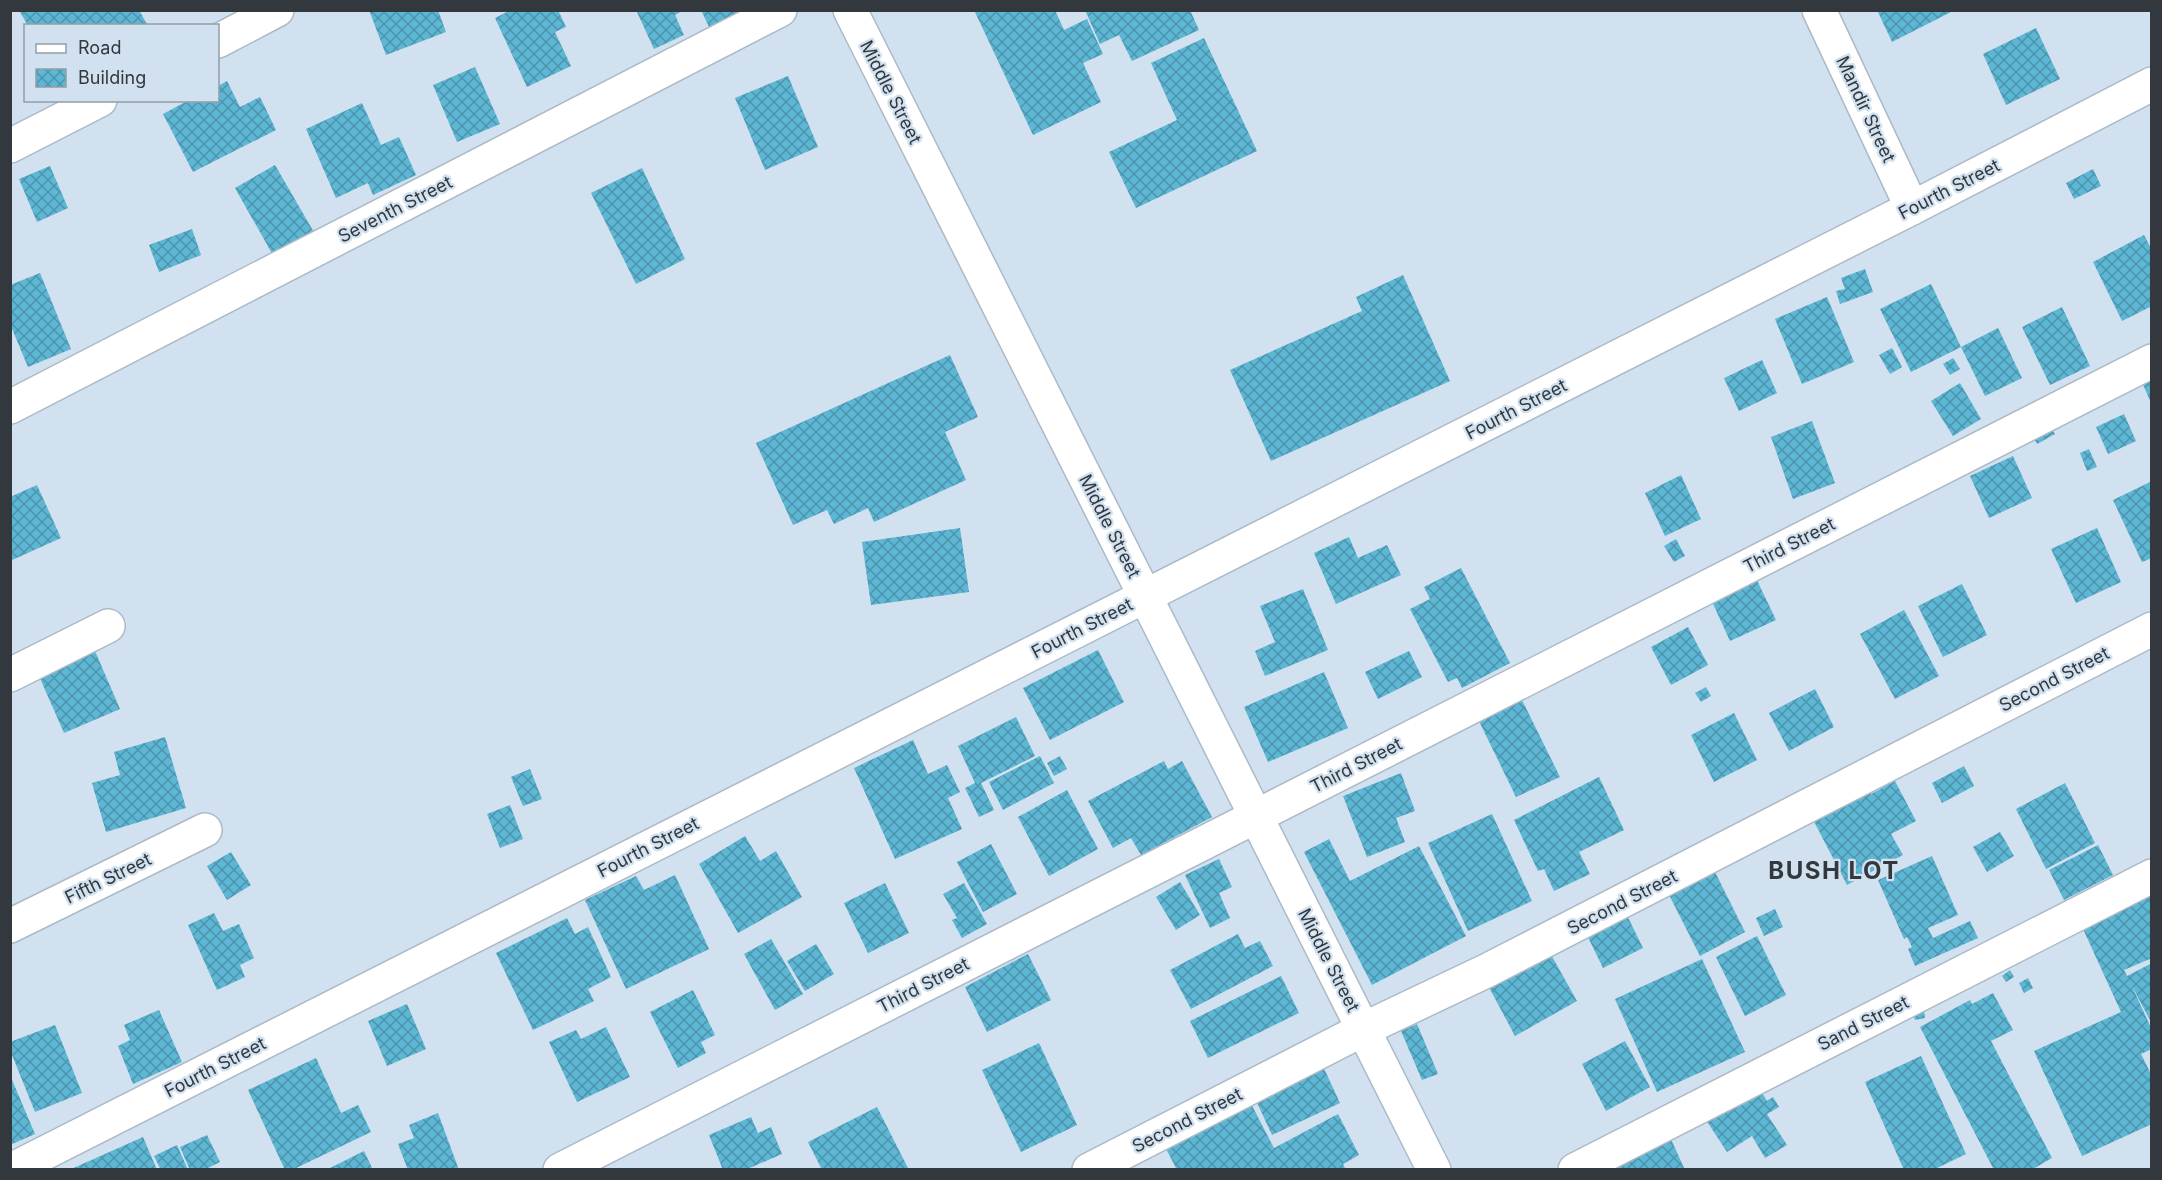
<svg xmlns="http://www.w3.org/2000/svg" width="2162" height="1180" viewBox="0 0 2162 1180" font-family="Inter,sans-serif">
<defs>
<pattern id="building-cross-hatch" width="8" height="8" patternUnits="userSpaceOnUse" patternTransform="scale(1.5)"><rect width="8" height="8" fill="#5db6d4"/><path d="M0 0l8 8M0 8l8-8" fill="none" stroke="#4d95ad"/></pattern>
</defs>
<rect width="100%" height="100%" fill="#d2e1ef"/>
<g fill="url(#building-cross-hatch)">
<polygon points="19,10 139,10 148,26 28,26"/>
<polygon points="369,10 438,10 446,32 386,55"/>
<polygon points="511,10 558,10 566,27 555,32 571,66 527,87 495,18"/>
<polygon points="636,10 684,10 675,15 684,35 654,49"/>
<polygon points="701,10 750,10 710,29"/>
<polygon points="974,10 1055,10 1064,30 1087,19 1103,54 1083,63 1101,102 1033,135"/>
<polygon points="1085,10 1190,10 1199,30 1132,61 1119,35 1100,44"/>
<polygon points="1877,10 1955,10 1892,42"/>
<polygon points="2036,28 2060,79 2006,105 1983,54"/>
<polygon points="1204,38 1257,151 1136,208 1109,152 1177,120 1151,63"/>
<polygon points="475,67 500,124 457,142 433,85"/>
<polygon points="788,76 818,147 765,170 735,98"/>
<polygon points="227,81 240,107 260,97 276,130 193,172 163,114 189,100 218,100 218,86"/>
<polygon points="362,103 381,145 399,137 416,175 373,195 368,183 336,198 306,129"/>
<polygon points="275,165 315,234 274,257 235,188"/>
<polygon points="50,166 68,208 37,222 19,179"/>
<polygon points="642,168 685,259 636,284 591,193"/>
<polygon points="2093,169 2101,186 2074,199 2066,183"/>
<polygon points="192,229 201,255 159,272 149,245"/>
<polygon points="2144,235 2152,250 2152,306 2122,321 2093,262"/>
<polygon points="1865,269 1873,292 1840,304 1836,291 1845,289 1841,278"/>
<polygon points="40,273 71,349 28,367 10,324 10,285"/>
<polygon points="1403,275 1450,381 1271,461 1230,370 1362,311 1356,297"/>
<polygon points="1931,284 1961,347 1998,328 2022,378 1985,396 1961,347 1911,372 1880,309"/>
<polygon points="1827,297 1854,362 1802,384 1775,319"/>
<polygon points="2062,307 2090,366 2050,385 2022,327"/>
<polygon points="1892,348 1902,367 1890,374 1879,355"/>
<polygon points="950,355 978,417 945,432 966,480 874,522 868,508 834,524 827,510 793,525 756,443"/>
<polygon points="1953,358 1960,369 1950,375 1943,364"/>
<polygon points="1762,360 1777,393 1739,411 1724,378"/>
<polygon points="2152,375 2152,405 2141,380"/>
<polygon points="1960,383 1981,419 1953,436 1931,401"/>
<polygon points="2124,414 2136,441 2108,454 2096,427"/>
<polygon points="1812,421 1835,483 1793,499 1771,437"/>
<polygon points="2049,425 2055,434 2037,444 2031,434"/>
<polygon points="2089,449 2097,467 2087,471 2080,453"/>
<polygon points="2013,456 2032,498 1989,518 1970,476"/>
<polygon points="1681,475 1701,519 1665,536 1645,493"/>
<polygon points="2152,481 2152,558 2142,562 2113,500"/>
<polygon points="37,485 61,538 10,561 10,497"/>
<polygon points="960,528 969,592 871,605 862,542"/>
<polygon points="2097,528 2121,582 2076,603 2051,549"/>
<polygon points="1349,537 1358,558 1387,545 1401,575 1336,604 1314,553"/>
<polygon points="1676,539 1685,556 1674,562 1664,546"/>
<polygon points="1461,568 1510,663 1462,688 1457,678 1448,682 1410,609 1430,599 1424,587"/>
<polygon points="1754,574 1776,620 1730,641 1709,595"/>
<polygon points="1962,584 1987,635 1943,657 1918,606"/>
<polygon points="1303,589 1328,650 1265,676 1255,651 1275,642 1260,606"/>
<polygon points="1904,610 1939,676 1895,699 1860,634"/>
<polygon points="1688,627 1708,665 1671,685 1651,647"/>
<polygon points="1098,650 1124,702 1050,740 1023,688"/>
<polygon points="95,651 120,709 64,733 39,676"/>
<polygon points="1409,651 1422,677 1378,699 1365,672"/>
<polygon points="1324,672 1348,728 1268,762 1244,707"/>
<polygon points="1706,687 1711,696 1701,702 1695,693"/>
<polygon points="1815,689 1834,727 1789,751 1769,713"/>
<polygon points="1520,696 1560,777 1516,797 1477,717"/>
<polygon points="1734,713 1757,760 1714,782 1691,735"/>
<polygon points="1016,717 1035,756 981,783 994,810 979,817 965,788 975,783 958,746"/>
<polygon points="165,737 186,808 106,832 92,783 120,775 114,752"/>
<polygon points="913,740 928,774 947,765 960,792 948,798 962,829 895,859 854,768"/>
<polygon points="1040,756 1054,783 1003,810 989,782"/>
<polygon points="1060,756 1067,769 1054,776 1047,763"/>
<polygon points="1164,761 1168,769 1182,761 1212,817 1141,855 1131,838 1113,848 1088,801"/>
<polygon points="1964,766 1974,786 1942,803 1932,783"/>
<polygon points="530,769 542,799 523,806 511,777"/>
<polygon points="1401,773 1415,811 1396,818 1405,842 1367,857 1343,796"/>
<polygon points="1599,777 1624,830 1579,852 1590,874 1554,891 1544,869 1538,871 1514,820"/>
<polygon points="1895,781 1916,821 1891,834 1903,855 1847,885 1809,812 1865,783 1871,794"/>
<polygon points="2065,783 2095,843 2046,869 2016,809"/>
<polygon points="1067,790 1098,849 1049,876 1018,817"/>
<polygon points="510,805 523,839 500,848 487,814"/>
<polygon points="1492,814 1532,901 1468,931 1428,843"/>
<polygon points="2000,832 2014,856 1987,872 1973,847"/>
<polygon points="745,836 760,861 776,851 802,897 738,933 699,864"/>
<polygon points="1329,839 1350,881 1419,846 1466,936 1372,985 1304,852"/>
<polygon points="991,844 1017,894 983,912 957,862"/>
<polygon points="2098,845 2113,875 2064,900 2049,870"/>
<polygon points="231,852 251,885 227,900 207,866"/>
<polygon points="1932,856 1958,915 1928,928 1933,938 1970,921 1978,938 1915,966 1908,949 1912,947 1907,937 1904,939 1878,880"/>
<polygon points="1219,859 1232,887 1219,893 1230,918 1210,928 1185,875"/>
<polygon points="1709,860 1745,932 1700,956 1663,883"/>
<polygon points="675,875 709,949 626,989 585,900 636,876 644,890"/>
<polygon points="1180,882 1200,915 1176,930 1156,897"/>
<polygon points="885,883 909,933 868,953 844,903"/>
<polygon points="964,883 987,924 962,938 952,920 957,918 943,894"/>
<polygon points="2152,884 2152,958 2124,970 2127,976 2152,963 2152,1024 2131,984 2152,1030 2152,1049 2141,1054 2152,1076 2152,1124 2082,1156 2034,1051 2121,1012 2078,918"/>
<polygon points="1622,905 1643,948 1603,968 1582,925"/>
<polygon points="1775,909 1783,927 1764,936 1756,918"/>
<polygon points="214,913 223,931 239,924 254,958 240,965 245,977 217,990 188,925"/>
<polygon points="567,918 575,934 588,927 611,977 588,989 594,1001 533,1030 496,953"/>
<polygon points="1238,934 1245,948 1260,941 1273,966 1191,1009 1170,970"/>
<polygon points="1757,936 1786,995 1745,1016 1716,957"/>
<polygon points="771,939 803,994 775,1010 744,954"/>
<polygon points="816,944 834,974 805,991 787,961"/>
<polygon points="1545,944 1577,1001 1515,1036 1484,978"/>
<polygon points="1028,954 1051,1000 987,1032 965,987"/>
<polygon points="1702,959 1745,1052 1657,1092 1615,999"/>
<polygon points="2010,970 2014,977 2006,982 2002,976"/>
<polygon points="1281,976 1299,1013 1208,1058 1190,1021"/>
<polygon points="2028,978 2033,988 2024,993 2019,983"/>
<polygon points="693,990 715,1035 701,1042 706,1053 678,1068 650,1012"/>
<polygon points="1993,993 2013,1030 1991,1041 2052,1158 2031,1170 1994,1170 1920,1027 1970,1000 1972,1004"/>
<polygon points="407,1004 426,1049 387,1066 368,1021"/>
<polygon points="159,1010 182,1062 133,1084 118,1046 130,1040 124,1025"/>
<polygon points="1924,1011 1925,1018 1915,1020 1913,1014"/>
<polygon points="1417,1024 1438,1074 1422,1080 1401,1031"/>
<polygon points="55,1025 82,1093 35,1112 10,1050 10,1042"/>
<polygon points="606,1027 630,1077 577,1102 549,1042 576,1030 581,1039"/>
<polygon points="1625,1041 1650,1087 1606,1111 1582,1064"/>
<polygon points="1039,1043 1077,1125 1021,1152 982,1070"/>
<polygon points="1921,1056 1966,1154 1933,1170 1904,1170 1865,1082"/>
<polygon points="316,1058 341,1113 358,1105 371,1132 292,1170 285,1170 248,1090"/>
<polygon points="1321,1062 1340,1103 1272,1135 1253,1094"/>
<polygon points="10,1075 35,1134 10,1145"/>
<polygon points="1758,1086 1767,1101 1773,1097 1779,1107 1767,1114 1787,1145 1765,1158 1752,1136 1727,1152 1706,1120"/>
<polygon points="1246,1094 1274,1148 1338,1114 1359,1155 1343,1164 1346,1170 1177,1170 1161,1139"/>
<polygon points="877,1107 909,1170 822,1170 808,1142"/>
<polygon points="438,1113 459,1170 408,1170 398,1144 414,1138 409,1125"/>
<polygon points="751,1117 758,1133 771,1127 782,1154 745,1170 723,1170 709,1135"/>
<polygon points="207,1135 220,1162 204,1170 190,1170 180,1147"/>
<polygon points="143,1137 157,1170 69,1170"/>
<polygon points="1670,1137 1685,1170 1600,1170"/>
<polygon points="177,1145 188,1170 161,1170 154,1156"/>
<polygon points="364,1151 373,1170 326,1170"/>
</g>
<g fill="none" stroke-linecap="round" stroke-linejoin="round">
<g stroke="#acbac7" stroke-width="36">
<g id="minor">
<polyline points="850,10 1434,1170"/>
<polyline points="1819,10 1912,208"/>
<polyline points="218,41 277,10"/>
<polyline points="10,146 100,100"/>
<polyline points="10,407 780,10"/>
<polyline points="10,675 108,626"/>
<polyline points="10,926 205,830"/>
<polyline points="11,1170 1912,208 2152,84"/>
<polyline points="560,1170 2152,361"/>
<polyline points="1089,1170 1364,1029 1486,971 2152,629"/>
<polyline points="1575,1170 2152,876"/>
</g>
</g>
<use href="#minor" stroke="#fff" stroke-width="33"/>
</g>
<g text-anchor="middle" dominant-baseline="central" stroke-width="4.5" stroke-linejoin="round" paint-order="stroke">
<g font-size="18" fill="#32383d" stroke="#d2e1ef">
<text transform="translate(891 92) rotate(63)">Middle Street</text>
<text transform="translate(1866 109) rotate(65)">Mandir Street</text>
<text transform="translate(1949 189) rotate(-27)">Fourth Street</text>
<text transform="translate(395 209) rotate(-27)">Seventh Street</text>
<text transform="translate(1516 409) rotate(-27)">Fourth Street</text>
<text transform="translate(1110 526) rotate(63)">Middle Street</text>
<text transform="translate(1789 545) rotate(-27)">Third Street</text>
<text transform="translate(1082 628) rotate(-27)">Fourth Street</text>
<text transform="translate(2054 679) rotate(-27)">Second Street</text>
<text transform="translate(1356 765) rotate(-27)">Third Street</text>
<text transform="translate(648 847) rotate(-27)">Fourth Street</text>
<text transform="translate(108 878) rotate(-26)">Fifth Street</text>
<text transform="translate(1622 902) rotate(-27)">Second Street</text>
<text transform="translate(1329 960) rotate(63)">Middle Street</text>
<text transform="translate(923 985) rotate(-27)">Third Street</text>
<text transform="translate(1863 1023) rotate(-27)">Sand Street</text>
<text transform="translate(215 1067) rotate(-27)">Fourth Street</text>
<text transform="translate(1187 1120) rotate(-27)">Second Street</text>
</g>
<g font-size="24" font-weight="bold" letter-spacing="1.5" fill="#32383d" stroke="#d2e1ef">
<text x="1834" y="870">BUSH LOT</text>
</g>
</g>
<rect width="2162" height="1180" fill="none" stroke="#32383d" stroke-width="24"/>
<rect x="24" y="24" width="195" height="78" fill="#d2e1ef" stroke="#929da8" stroke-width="1.5"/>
<rect x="36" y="44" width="30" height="9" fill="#ffffff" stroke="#929da8" stroke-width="1.5"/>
<text x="78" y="54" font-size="18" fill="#32383d">Road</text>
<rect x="36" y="69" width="30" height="18" fill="url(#building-cross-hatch)" stroke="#929da8" stroke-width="1.5"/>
<text x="78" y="84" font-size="18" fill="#32383d">Building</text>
</svg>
